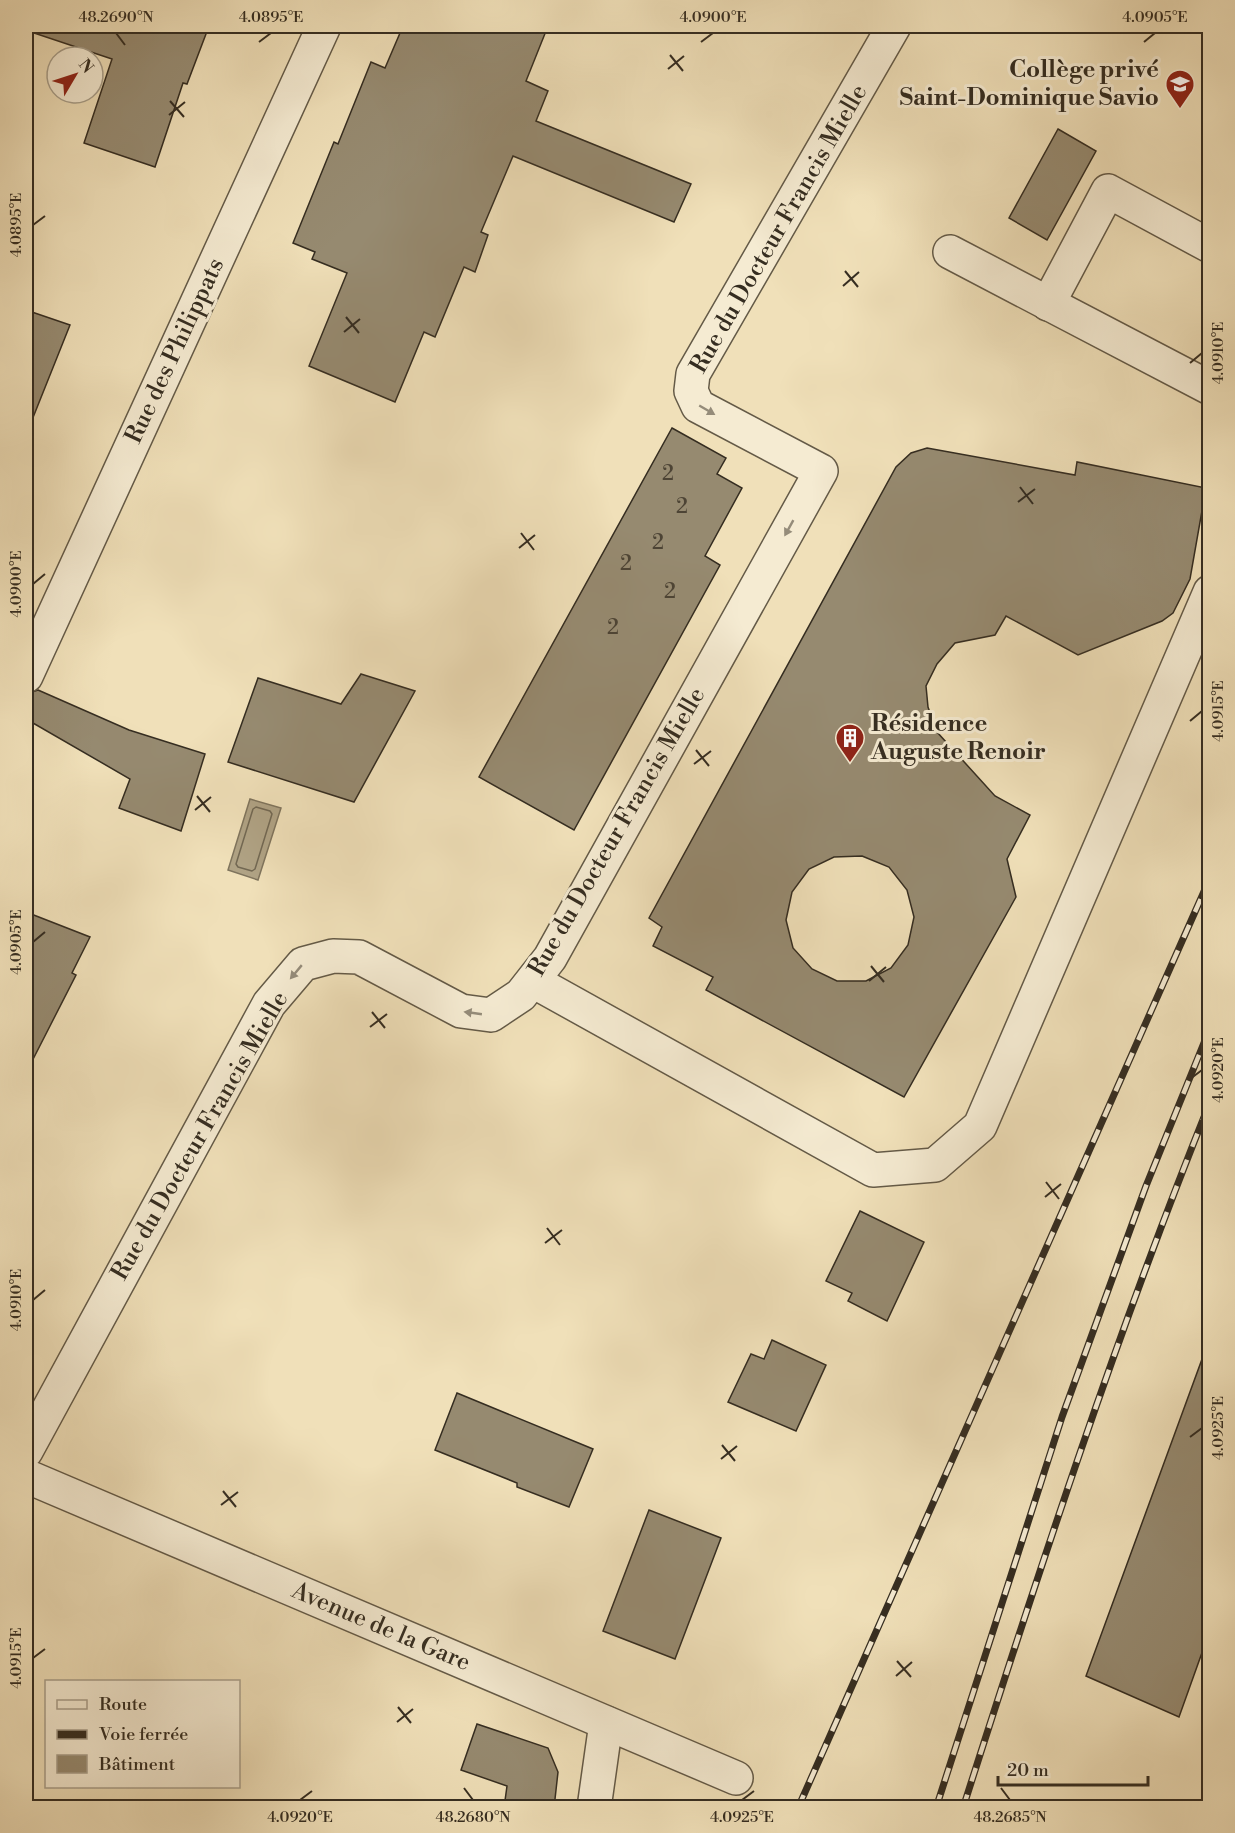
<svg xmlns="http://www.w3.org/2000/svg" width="1235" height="1833" viewBox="0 0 1235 1833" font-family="'Libre Bodoni',serif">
<rect width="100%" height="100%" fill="#f0e0b9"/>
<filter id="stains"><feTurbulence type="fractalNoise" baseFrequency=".00333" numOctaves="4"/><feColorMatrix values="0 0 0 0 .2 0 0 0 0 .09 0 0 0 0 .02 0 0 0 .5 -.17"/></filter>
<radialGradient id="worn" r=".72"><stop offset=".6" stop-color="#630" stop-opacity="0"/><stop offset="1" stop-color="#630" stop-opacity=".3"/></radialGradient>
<polygon fill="#b0a385" stroke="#7f745d" stroke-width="1.5" points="250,799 281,808 258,880 228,870"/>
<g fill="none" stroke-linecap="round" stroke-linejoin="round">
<polygon stroke="#726853" stroke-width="1.5" points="256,807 270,811 272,814 255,869 252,871 238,867 236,864 253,809"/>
</g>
<g fill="#968a70" stroke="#352d21" stroke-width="1.5" fill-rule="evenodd">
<polygon points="35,26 209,26 187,84 183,83 155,167 84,143 112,59 34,33"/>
<polygon points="403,26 548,26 526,81 548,91 536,121 691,184 674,222 513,156 481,232 488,235 475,272 464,267 435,337 424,332 395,402 309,366 347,273 312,259 315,252 293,243 334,142 338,144 371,62 385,68"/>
<polygon points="1058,129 1096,151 1047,240 1009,218"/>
<polygon points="26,310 70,325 28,430 26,430"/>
<polygon points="672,428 726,458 717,474 742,488 705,556 720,565 574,830 479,777"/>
<path d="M 927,448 L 1075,475 L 1077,462 L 1206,488 L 1190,579 L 1173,613 L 1162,621 L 1078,655 L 1006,616 L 995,635 L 955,643 L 937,664 L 926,686 L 928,707 L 937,732 L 995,796 L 1030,815 L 1007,859 L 1016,897 L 904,1097 L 706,990 L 713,977 L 653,946 L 662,927 L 649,918 L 896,467 L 911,453 ZM 862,856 L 889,867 L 907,890 L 914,917 L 908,945 L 891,968 L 866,981 L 837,981 L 812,969 L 793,948 L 786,920 L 792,892 L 809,869 L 834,857 Z"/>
<polygon points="361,674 415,691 354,802 228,762 258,678 341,704"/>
<polygon points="38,690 129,730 205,754 181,831 119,808 130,779 26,719 26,694"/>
<polygon points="26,912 90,937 72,973 76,975 26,1073"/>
<polygon points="860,1211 924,1242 887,1321 848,1301 852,1293 826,1281"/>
<polygon points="772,1340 826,1365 796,1431 728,1402 751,1354 764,1359"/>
<polygon points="1205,1351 1209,1352 1209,1633 1179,1717 1086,1676"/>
<polygon points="457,1393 593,1449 569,1507 517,1487 517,1483 435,1450"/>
<polygon points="649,1510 721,1538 675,1659 603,1631"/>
<polygon points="477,1724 548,1748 558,1772 554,1808 504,1808 507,1786 461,1770"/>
</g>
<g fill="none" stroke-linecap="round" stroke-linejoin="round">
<g stroke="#645a47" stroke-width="36">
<g id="minor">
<polyline points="950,252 1210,388"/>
<polyline points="1048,304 1108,191 1210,246"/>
<polyline points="26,676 324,26"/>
<polyline points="533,981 873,1170 935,1165 980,1126 1210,592"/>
<polyline points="26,1451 269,1004 303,964 333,956 359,957 461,1011 491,1015 521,995 550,958 821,471 698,406 691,391 693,374 894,26"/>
<polyline points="26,1476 736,1778"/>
<polyline points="594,1808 606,1723"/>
</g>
</g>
<use href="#minor" stroke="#f5ebd2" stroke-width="33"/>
<g stroke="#352d21" stroke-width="7">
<g id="rail">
<polyline points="798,1808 1210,878"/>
<polyline points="936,1808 1062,1417 1146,1186 1210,1028"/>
<path d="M 963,1808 C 1039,1570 1117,1333 1210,1102"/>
</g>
</g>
<use href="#rail" stroke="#f5ebd2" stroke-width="4.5" stroke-dasharray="14" stroke-linecap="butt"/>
</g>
<defs><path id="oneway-solid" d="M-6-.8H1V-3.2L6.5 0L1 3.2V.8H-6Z" transform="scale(1.5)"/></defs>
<g fill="#958c7a">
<use href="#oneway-solid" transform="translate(707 410) rotate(30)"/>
<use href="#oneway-solid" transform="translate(789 528) rotate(119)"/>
<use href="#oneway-solid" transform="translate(296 972) rotate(130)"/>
<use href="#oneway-solid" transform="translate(473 1013) rotate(-172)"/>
</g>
<path fill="none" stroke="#352d21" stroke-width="2" d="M 116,33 L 125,45M 259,42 L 271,33M 701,42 L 713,33M 1144,42 L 1155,33M 670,55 L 683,71M 668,69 L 684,56M 170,101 L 184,117M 169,115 L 185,102M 33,225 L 45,216M 845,271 L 858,287M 843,286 L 859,272M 346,317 L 359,333M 344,332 L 360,319M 1190,363 L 1202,353M 1020,487 L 1033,504M 1018,502 L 1035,489M 521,533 L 534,550M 519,548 L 535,535M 33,584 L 45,574M 1190,721 L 1202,711M 696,750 L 709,766M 694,764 L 711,751M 197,796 L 210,812M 195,810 L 211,797M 33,942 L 45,932M 871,966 L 884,982M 869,981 L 886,967M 372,1012 L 385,1028M 370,1027 L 387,1014M 1190,1079 L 1202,1070M 1046,1182 L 1059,1199M 1045,1197 L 1061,1184M 547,1228 L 560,1245M 545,1243 L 562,1230M 33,1300 L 45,1290M 1190,1437 L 1202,1428M 722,1445 L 735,1461M 721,1459 L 737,1446M 223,1491 L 236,1507M 221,1505 L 238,1492M 33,1658 L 45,1649M 897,1661 L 911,1677M 896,1676 L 912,1662M 398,1707 L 411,1723M 397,1722 L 413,1709M 464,1788 L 473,1800M 1001,1788 L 1010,1800M 300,1800 L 312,1791M 742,1800 L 754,1791"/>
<defs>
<g id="school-pin" transform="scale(1.5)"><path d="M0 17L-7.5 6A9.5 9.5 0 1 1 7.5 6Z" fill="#8f2418" stroke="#f5ebd2"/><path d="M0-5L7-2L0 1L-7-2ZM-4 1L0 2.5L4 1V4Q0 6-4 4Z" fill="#fff"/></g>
<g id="building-pin" transform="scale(1.5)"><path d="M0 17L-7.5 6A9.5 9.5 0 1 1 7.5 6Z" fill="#8f2418" stroke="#f5ebd2"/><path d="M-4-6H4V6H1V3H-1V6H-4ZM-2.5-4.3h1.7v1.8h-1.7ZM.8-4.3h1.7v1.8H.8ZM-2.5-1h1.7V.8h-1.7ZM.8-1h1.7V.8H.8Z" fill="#fff"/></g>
</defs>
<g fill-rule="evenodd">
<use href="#school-pin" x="1180" y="84"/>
<use href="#building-pin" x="850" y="738"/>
</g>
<g text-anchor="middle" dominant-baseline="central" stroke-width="6" stroke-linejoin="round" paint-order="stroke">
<g font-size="21" fill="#4d4435">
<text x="668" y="474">2</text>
<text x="682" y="507">2</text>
<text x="658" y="543">2</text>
<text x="626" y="564">2</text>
<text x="670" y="592">2</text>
<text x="613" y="628">2</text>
</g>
<g font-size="24" font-weight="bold" fill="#352d21" stroke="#f5ebd2" text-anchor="end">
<text x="1159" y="70">Collège privé<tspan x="1159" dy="28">Saint-Dominique Savio</tspan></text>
<text x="871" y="724" text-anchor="start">Résidence<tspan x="871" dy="28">Auguste Renoir</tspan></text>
</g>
<g font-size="24" fill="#352d21" stroke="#f5ebd2">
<text transform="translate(779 229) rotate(-60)">Rue du Docteur Francis Mielle</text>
<text transform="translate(175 351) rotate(-65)">Rue des Philippats</text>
<text transform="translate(617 832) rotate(-60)">Rue du Docteur Francis Mielle</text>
<text transform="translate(200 1136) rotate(-60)">Rue du Docteur Francis Mielle</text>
<text transform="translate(381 1627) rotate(23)">Avenue de la Gare</text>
</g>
</g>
<rect width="1235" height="1833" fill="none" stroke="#f0e0b9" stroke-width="66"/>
<rect x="45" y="1680" width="195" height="108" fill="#f5ebd2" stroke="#a89f8b" stroke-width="1.5"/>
<rect x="57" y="1700" width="30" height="9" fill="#f5ebd2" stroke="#a89f8b" stroke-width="1.5"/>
<text x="99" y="1710" font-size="18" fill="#352d21">Route</text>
<rect x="57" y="1730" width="30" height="9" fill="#352d21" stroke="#a89f8b" stroke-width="1.5"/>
<text x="99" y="1740" font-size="18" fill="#352d21">Voie ferrée</text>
<rect x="57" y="1755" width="30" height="18" fill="#968a70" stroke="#a89f8b" stroke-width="1.5"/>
<text x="99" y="1770" font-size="18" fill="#352d21">Bâtiment</text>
<g transform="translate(75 75) rotate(51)"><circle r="28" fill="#f5ebd2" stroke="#a89f8b" stroke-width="1.5"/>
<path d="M0-4.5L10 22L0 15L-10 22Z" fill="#8f2418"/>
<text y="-9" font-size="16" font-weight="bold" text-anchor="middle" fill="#352d21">N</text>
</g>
<path d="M998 1776v9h150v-9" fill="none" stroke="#352d21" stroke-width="3"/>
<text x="1007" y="1776" font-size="18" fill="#352d21" stroke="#f5ebd2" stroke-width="4.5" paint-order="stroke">20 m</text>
<rect x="33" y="33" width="1169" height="1767" fill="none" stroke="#352d21" stroke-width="2"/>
<g font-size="15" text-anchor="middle" fill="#352d21">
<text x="116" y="22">48.2690°N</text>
<text x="271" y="22">4.0895°E</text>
<text x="713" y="22">4.0900°E</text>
<text x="1155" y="22">4.0905°E</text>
<text transform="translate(16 225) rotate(-90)" y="5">4.0895°E</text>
<text transform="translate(1218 353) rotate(-90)" y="5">4.0910°E</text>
<text transform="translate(16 584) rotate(-90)" y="5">4.0900°E</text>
<text transform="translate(1218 711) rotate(-90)" y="5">4.0915°E</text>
<text transform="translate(16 942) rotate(-90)" y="5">4.0905°E</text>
<text transform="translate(1218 1070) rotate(-90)" y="5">4.0920°E</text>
<text transform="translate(16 1300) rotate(-90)" y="5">4.0910°E</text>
<text transform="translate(1218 1428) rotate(-90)" y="5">4.0925°E</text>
<text transform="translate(16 1658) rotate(-90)" y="5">4.0915°E</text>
<text x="300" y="1822">4.0920°E</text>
<text x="473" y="1822">48.2680°N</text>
<text x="742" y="1822">4.0925°E</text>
<text x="1010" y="1822">48.2685°N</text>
</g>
<rect width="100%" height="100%" filter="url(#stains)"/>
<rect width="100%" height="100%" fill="url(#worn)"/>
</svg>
